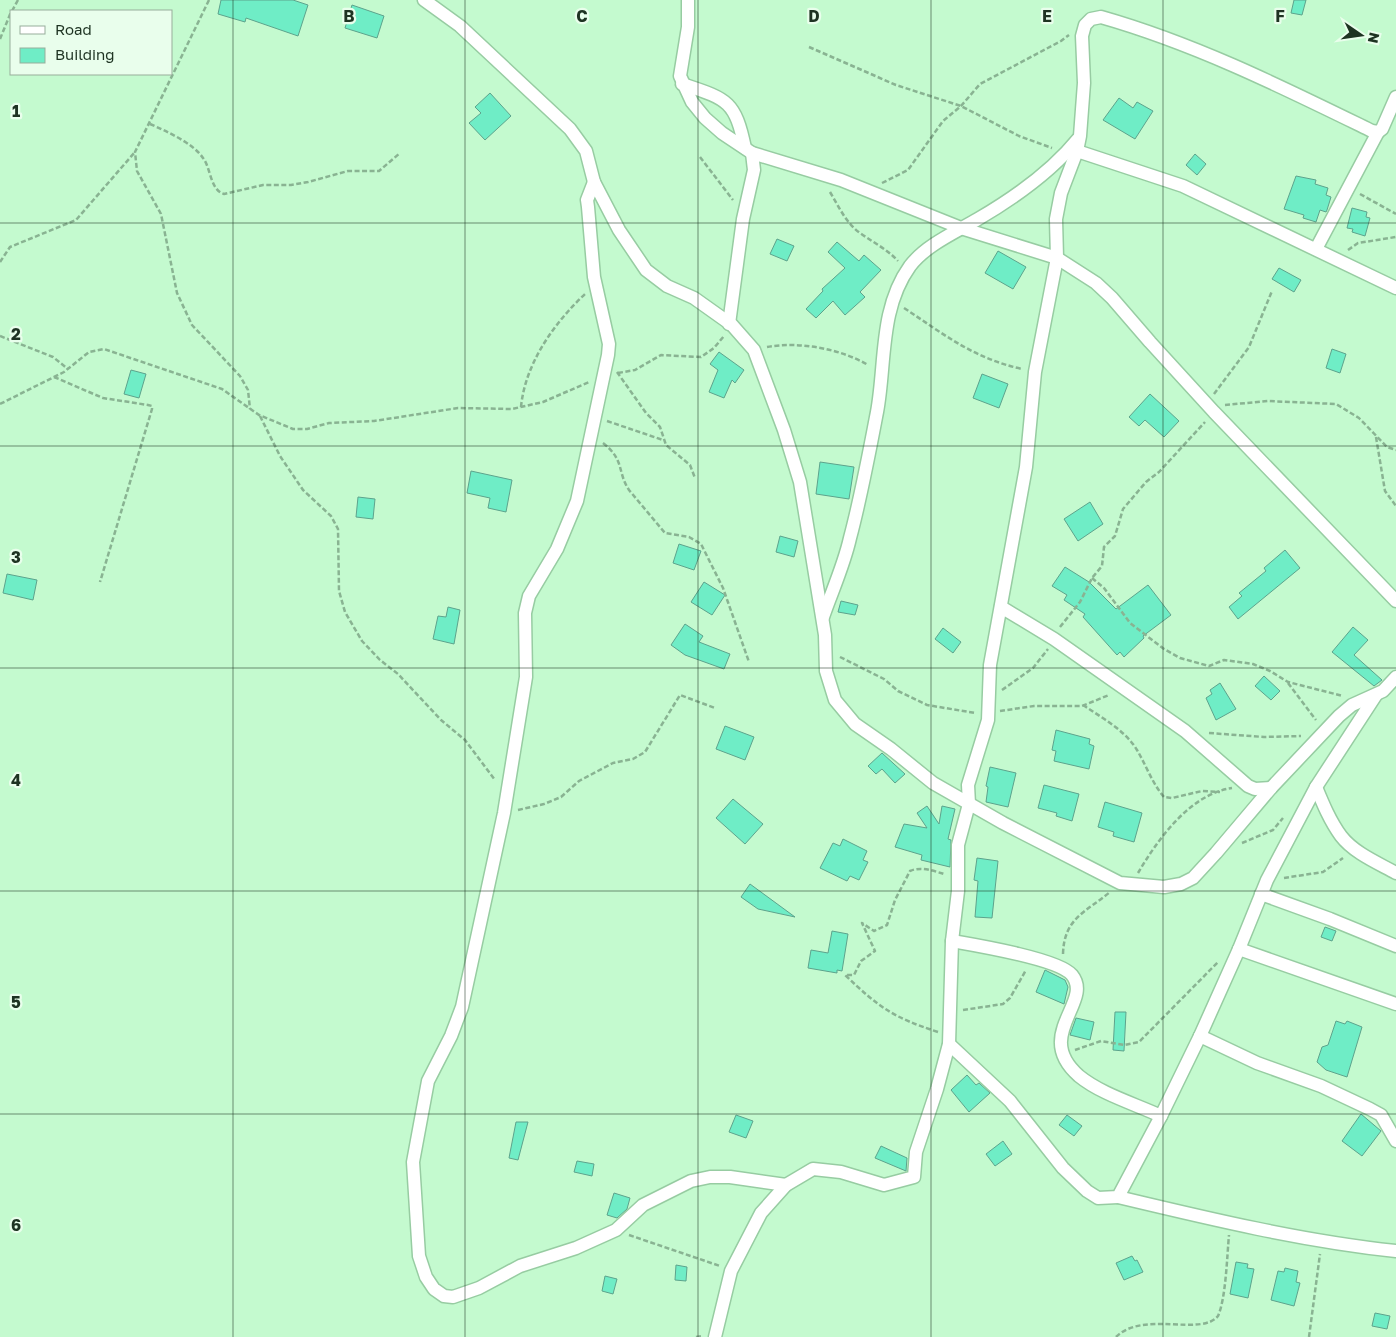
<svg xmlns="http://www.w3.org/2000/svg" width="1396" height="1337" viewBox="0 0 1396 1337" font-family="'Golos Text',sans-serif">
<rect width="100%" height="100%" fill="#c4facf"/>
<g fill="#6fedc6" stroke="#5da38c">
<polygon points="221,0 293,0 308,5 298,36 246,18 245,22 218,14"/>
<polygon points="1294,0 1306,0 1302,15 1291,13"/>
<polygon points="352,5 384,16 377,38 345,28"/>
<polygon points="490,93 511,116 485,140 469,123 481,113 475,107"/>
<polygon points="1119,98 1133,108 1137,102 1153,111 1135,139 1103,120"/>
<polygon points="1195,154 1206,164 1197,175 1186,165"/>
<polygon points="1296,176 1316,180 1315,184 1328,188 1326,195 1331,197 1327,210 1326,212 1320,210 1316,222 1303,218 1304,215 1284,209"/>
<polygon points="1352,208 1367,212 1366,217 1370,218 1365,236 1352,232 1353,229 1347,228"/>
<polygon points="777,239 794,246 787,261 770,254"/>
<polygon points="837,242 859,261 864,255 881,270 860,292 865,297 845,315 833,301 816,318 806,309 823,291 822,289 845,268 828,252"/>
<polygon points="998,251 1026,267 1013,289 985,273"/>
<polygon points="1279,268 1301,280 1294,292 1272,279"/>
<polygon points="1332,349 1346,354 1340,373 1326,368"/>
<polygon points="719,352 744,370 735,383 732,380 724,398 709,392 718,370 710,364"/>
<polygon points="131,370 146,374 139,398 124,394"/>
<polygon points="982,374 1008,384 999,408 973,398"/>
<polygon points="1150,394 1179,421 1164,437 1145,420 1139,426 1129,417"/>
<polygon points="820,462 854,467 849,499 816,494"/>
<polygon points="471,471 512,480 506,512 488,508 490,498 467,493"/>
<polygon points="358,497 375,499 373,519 356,517"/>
<polygon points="1090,502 1103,524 1078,541 1064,519"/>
<polygon points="780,536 798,541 794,557 776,552"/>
<polygon points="679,544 701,551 694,570 673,563"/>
<polygon points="1285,550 1300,568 1238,619 1229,607 1242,596 1239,593 1266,571 1264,568"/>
<polygon points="1065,567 1089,582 1116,609 1148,585 1171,615 1143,636 1144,638 1124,657 1120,652 1117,655 1083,617 1085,614 1064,600 1067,595 1052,586"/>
<polygon points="7,574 37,580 33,600 3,593"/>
<polygon points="704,582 725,595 712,615 691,602"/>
<polygon points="841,601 858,605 855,615 838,612"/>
<polygon points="448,607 460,610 454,644 433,639 438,616 446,617"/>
<polygon points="685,624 703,636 699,642 730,654 724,669 685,655 671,645"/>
<polygon points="1353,627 1368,640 1354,655 1382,680 1374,686 1332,652"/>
<polygon points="943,628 961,642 953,653 935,639"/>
<polygon points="1264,676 1280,691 1271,700 1255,686"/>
<polygon points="1220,683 1236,709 1216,720 1206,698 1212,694 1210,690"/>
<polygon points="725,726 754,737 745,760 716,749"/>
<polygon points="1056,730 1090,739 1089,744 1094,746 1089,769 1054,761 1056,751 1052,750"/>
<polygon points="882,753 905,774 895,783 882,769 876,774 868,766"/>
<polygon points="990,767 1016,773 1008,807 986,802 988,787 986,786"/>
<polygon points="1044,785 1079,794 1072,821 1056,816 1057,813 1038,808"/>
<polygon points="733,799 763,824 745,844 716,818"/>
<polygon points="1105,802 1142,813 1134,842 1113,836 1114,832 1098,827"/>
<polygon points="927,806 939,824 942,806 955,809 948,839 951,840 950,867 921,860 922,855 895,847 904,824 927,828 917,813"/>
<polygon points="843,839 867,851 863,860 868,862 859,880 850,876 847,881 820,868 833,843 840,846"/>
<polygon points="977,858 998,861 992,918 975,917 978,881 974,880"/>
<polygon points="750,884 795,917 758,909 741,897"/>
<polygon points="1325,927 1336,931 1332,941 1321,937"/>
<polygon points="832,931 848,934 842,971 837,970 837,973 808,968 811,950 828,953"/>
<polygon points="1045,970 1065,980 1068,987 1064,1004 1036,992"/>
<polygon points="1115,1012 1126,1012 1124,1051 1113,1050"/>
<polygon points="1076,1018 1094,1022 1090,1040 1070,1035"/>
<polygon points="1336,1021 1345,1024 1347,1021 1362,1027 1347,1077 1326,1070 1317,1062 1322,1047 1328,1045"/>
<polygon points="967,1075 976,1085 979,1083 990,1093 969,1112 951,1090"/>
<polygon points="1361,1114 1381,1131 1362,1156 1342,1141"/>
<polygon points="736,1115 753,1121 746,1138 729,1132"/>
<polygon points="1067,1115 1082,1126 1074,1136 1059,1125"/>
<polygon points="516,1122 528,1122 518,1160 509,1158"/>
<polygon points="1003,1141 1012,1154 995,1166 986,1154"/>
<polygon points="881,1146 907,1158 906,1171 875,1158"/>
<polygon points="577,1161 594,1164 592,1176 574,1172"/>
<polygon points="614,1193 630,1198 627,1209 617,1218 607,1215"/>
<polygon points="1132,1256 1135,1261 1137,1260 1143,1272 1124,1280 1116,1263"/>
<polygon points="1236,1262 1248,1264 1247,1268 1254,1269 1248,1298 1230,1294"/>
<polygon points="676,1265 687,1267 686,1281 675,1280"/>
<polygon points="1285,1268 1298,1271 1296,1282 1300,1283 1294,1306 1271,1300 1278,1271 1284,1272"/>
<polygon points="605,1276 617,1279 613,1294 602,1291"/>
<polygon points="1375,1313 1390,1316 1387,1329 1372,1326"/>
</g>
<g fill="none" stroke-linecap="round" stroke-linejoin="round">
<g stroke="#97cca2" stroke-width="15">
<g id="street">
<polyline points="424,0 460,26 570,129 586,151 594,182 619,230 646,270 667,286 694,298 732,325 754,350 784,430 800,482 825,635 826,671 835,700 855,724 891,749 933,783 1003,823 1120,883 1164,887 1181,884 1193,878 1216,853 1271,788 1339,716 1352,705 1383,691 1396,677"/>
<polyline points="688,0 688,27 680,76 692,102 705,118 722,133 752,153 841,180 961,228 1057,258 1096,283 1112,298 1150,342 1214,412 1396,601"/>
<path d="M 682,84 C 727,99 735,100 745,148"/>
<polyline points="1077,151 1183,186 1396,288"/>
<polyline points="594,182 587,200 588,207 594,277 609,344 608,355 577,501 557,549 529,596 525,613 526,677 504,813 462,1007 451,1036 428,1081 413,1162 419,1256 426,1277 434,1289 444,1296 453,1297 479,1288 520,1266 576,1248 616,1230 643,1205 691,1181 710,1177 730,1177 786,1185"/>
<polyline points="1316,249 1378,132"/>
<polyline points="729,324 743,219 754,170 752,153"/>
<polyline points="1001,607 1054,639 1185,731 1248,786 1255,789 1271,788"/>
<path d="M 823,617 C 832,591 844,565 850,538 C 861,497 869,454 877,412 C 886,364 879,309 910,266 C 926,245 956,232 978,219 C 1014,198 1052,171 1078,139"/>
<path d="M 1316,787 C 1323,804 1330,821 1341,836 C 1354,853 1378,863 1396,873"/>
<polyline points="1261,894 1330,919 1396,946"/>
<path d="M 952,941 C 975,945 1059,959 1072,975 C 1094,1002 1032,1035 1079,1076 C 1101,1094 1135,1104 1161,1116"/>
<polyline points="1239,949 1396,1004"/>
<polyline points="1200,1036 1257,1063 1321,1086 1370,1109 1381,1115 1396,1141"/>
<polyline points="949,1044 1010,1101 1063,1168 1087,1191 1098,1198 1118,1197 1161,1116 1200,1036 1239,949 1267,880 1316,787 1376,695"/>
<path d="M 1118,1197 C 1210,1219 1302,1241 1396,1251"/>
<path d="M 715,1337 L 731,1271 L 761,1213 L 786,1185 L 813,1169 L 841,1172 L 884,1185 L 914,1177 L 916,1152 L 937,1089 L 949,1044 L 952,941 L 958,891 L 958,845 L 969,804 L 968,785 L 988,720 L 990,665 L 1026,467 L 1035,372 L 1057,258 L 1056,219 L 1061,193 L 1077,151 L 1080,136 L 1084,83 L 1082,36 L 1085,25 L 1091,19 L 1101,17 C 1196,44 1284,88 1372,131 L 1378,132 L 1382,129 L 1396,97"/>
</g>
</g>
<g stroke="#89b392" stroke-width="2.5" stroke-dasharray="5 2.5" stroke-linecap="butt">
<polyline points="209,0 135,152 137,171 161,214 177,293 192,325 240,376 248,390 250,409"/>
<polyline points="12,11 18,0"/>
<polyline points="0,39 11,12"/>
<polyline points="809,47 896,85 961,106 1019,136 1052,148"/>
<path d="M 150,124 C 166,131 193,143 203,158 C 211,168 210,190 224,194 L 263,185 L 291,185 L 308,182 L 348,171 L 379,171 L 400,153"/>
<polyline points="700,157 733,200"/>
<polyline points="882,183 908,170 943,121 961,106 980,84 1061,41 1069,35"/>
<path d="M 830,192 C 839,207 846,223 860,233 C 874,243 887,249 898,261"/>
<polyline points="1360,194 1396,214"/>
<polyline points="1348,250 1358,243 1396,237"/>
<polyline points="0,262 10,247 76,220 135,152"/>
<path d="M 904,308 C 945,335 973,358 1022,369"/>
<polyline points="0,336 53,357 68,369"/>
<path d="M 767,347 C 799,341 841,349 868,365"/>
<polyline points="617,372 646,413 660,427 666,445 690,465 695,478"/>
<polyline points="618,373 635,370 661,355 701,357 714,348 724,336"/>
<polyline points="54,377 103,398 148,405 152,406 152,409 100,582"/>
<polyline points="1214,394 1249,347 1272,291"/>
<polyline points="0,404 64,372 89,352 104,349 222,389 259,415 293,429 307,429 329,423 374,421 458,408 512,409 543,402 589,382"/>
<polyline points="1225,405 1268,401 1336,404 1359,418 1387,447 1396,450"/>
<path d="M 521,407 C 525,364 554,323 585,294"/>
<polyline points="260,416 280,456 303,490 331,516 338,529 339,591 345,612 362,641 380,660 398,674 441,720 465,740 495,780"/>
<polyline points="607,421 663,440"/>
<polyline points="1376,437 1385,491 1396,506"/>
<path d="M 603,443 C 625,460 617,472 629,490 L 665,533 L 689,537 L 701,544 L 723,588 L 749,662"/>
<polyline points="1092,578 1104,588 1130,623 1164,649 1180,658 1209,666 1224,660 1253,664 1270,671 1288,682 1343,696"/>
<polyline points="1060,627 1080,602 1092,578 1102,566 1104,547 1115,536 1123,509 1146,482 1159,472 1205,422"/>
<polyline points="840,657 884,679 898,691 927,705 975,713"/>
<polyline points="1288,683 1316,720"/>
<polyline points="1002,690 1033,668 1048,649"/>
<path d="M 1083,705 C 1102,718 1125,730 1137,750 C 1146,765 1152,783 1164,797 L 1172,798 L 1202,791 L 1220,792"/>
<polyline points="1000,711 1034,706 1082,706 1109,695"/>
<polyline points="1209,733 1264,737 1301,736"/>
<polyline points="518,810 544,804 561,797 579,781 613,763 633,759 645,752 680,695 715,708"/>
<polyline points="1242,843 1273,830 1283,818"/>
<path d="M 1138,873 C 1158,839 1190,794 1232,788"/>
<polyline points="1284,878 1323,872 1343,858"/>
<path d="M 1063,954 C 1064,918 1086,912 1110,892"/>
<polyline points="963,1010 1003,1004 1010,998 1026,970"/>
<path d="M 938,1032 C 892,1017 880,1008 845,975 L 854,975 L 861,961 L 875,951 L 862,923 L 874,931 L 887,925 L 895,900 L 910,871 C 921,866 934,871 944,874"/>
<polyline points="1075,1050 1101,1041 1124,1045 1139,1042 1218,962"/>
<polyline points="629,1235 720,1266"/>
<polyline points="696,1337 702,1336"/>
<path d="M 1116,1337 C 1143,1310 1201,1337 1218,1316 C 1226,1298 1227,1256 1229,1235"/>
<polyline points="1309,1337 1320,1254"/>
</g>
<use href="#street" stroke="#fff" stroke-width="12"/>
</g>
<path fill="none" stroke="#1e3322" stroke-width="1" stroke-opacity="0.55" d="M 233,0 L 233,1337M 465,0 L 465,1337M 698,0 L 698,1337M 931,0 L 931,1337M 1163,0 L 1163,1337M 0,223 L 1396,223M 0,446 L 1396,446M 0,668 L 1396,668M 0,891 L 1396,891M 0,1114 L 1396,1114"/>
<g font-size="16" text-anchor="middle" font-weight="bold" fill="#1e3322" stroke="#e9feec" stroke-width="4.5" stroke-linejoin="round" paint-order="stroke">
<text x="349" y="22">B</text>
<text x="582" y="22">C</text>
<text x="814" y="22">D</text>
<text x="1047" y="22">E</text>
<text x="1280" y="22">F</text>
<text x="16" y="117">1</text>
<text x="16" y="340">2</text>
<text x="16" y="563">3</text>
<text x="16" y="786">4</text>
<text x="16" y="1008">5</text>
<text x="16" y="1231">6</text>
</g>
<rect x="10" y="10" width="162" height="65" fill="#e9feec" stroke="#98ad9b"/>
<rect x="20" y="26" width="25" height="8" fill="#ffffff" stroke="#98ad9b"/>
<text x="55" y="35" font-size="15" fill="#1e3322">Road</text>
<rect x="20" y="48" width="25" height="15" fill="#6fedc6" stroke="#98ad9b"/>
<text x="55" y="60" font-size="15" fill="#1e3322">Building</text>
<g transform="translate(1361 35) rotate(103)" stroke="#e9feec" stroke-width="4" paint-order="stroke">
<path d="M0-4L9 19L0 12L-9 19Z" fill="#1e3322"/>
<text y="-8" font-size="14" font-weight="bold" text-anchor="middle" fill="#1e3322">N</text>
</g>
</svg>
